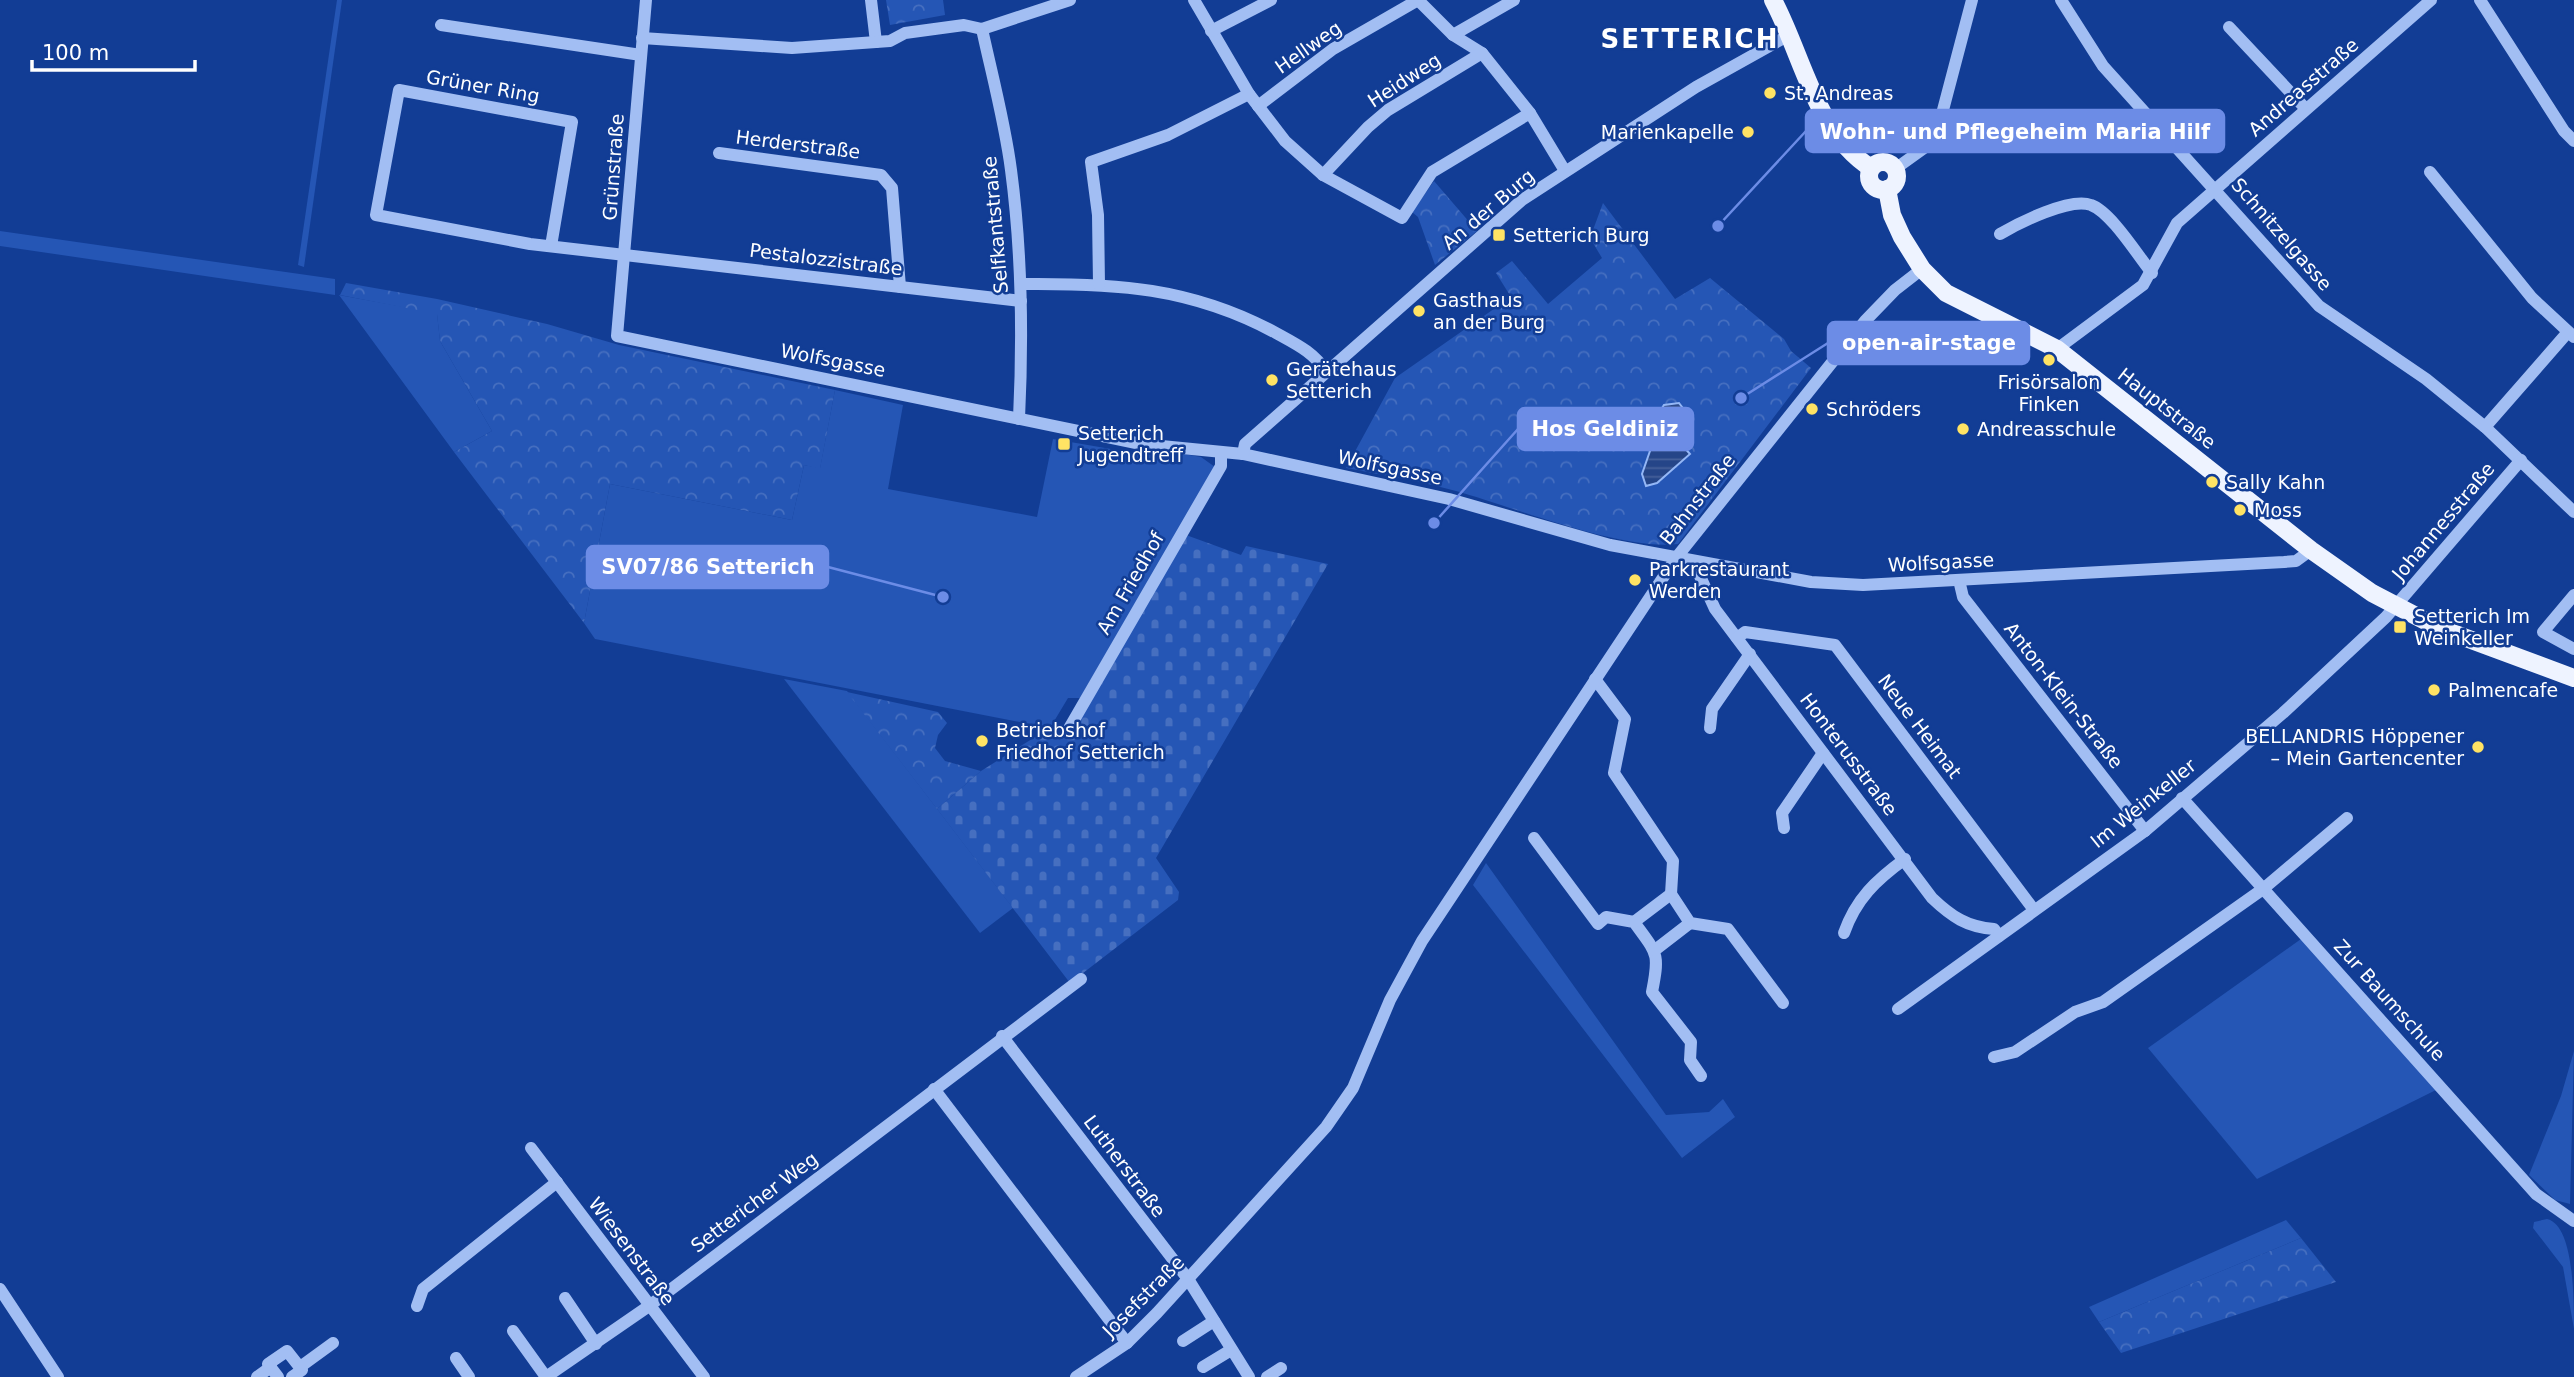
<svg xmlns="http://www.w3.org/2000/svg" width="2574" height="1377" viewBox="0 0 2574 1377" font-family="'DejaVu Sans',sans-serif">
<defs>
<pattern id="forest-crowns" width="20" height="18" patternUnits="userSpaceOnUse" patternTransform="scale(1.75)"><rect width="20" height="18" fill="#2556b5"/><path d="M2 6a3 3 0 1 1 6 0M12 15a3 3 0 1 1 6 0" fill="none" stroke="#466fc0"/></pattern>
<pattern id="cemetery-stones" width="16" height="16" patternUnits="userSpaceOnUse" patternTransform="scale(1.75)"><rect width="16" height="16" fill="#2556b5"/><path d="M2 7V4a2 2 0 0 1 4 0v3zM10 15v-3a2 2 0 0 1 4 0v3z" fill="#466fc0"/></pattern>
<pattern id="water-rules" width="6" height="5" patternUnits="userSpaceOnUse" patternTransform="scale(1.75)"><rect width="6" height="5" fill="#254588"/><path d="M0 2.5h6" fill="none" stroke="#46619a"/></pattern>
</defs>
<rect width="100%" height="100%" fill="#123d95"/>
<g fill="#2556b5">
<polygon points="337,0 342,0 304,267 298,265"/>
<polygon points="0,231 335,279 335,295 0,246"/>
<polygon points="339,295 437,313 440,341 492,431 454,452"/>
<polygon points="835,390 903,405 888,489 1037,517 1053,439 1140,454 1154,449 1201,457 1215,467 1080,698 1068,698 1050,728 595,639 584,623 610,484 792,520 804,465 820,468"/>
<polygon points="784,679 847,691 1013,908 980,933"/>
<polygon points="1486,863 1666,1115 1709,1112 1723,1099 1735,1117 1682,1158 1473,885"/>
<polygon points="2301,939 2436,1090 2257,1179 2148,1048"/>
<polygon points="2574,1051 2570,1204 2555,1200 2529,1175 2561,1096"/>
<path d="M 2547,1219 C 2574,1225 2574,1299 2574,1329 L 2563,1267 L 2533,1228 L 2534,1222 Z"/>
<polygon points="2286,1220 2301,1238 2099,1322 2089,1307"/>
</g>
<g fill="url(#forest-crowns)">
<polygon points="886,0 943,0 945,15 890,25"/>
<polygon points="1434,181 1477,231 1435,265 1418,217 1412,212"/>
<path d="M 1603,203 L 1675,299 L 1710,278 L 1784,339 L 1791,351 L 1811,368 L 1678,544 C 1620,551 1514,507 1456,491 C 1420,481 1383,475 1346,468 L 1395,378 L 1511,297 L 1496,273 L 1512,261 L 1548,304 L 1602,258 L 1590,238 Z"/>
<polygon points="346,283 437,299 547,324 619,345 835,390 820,469 804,465 792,520 610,484 584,623 454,452 492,431 440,341 437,314 340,295"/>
<polygon points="847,692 938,712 947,723 938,735 935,748 945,761 981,771 937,809"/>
<polygon points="2301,1238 2336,1282 2121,1353 2099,1322"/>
</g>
<polygon fill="url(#cemetery-stones)" points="1186,535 1241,555 1246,546 1328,564 1156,858 1179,892 1178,900 1070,983 937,809 981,771 1043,732 1068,736"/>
<polygon fill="url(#water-rules)" stroke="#94b7f6" stroke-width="2" points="1679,403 1685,411 1674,436 1690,454 1657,483 1646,486 1642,474 1650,451 1648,430 1664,405"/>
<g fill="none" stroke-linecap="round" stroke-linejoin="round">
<g stroke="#a2bef3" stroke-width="12">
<polyline points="646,0 617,336 1141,444 1243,454 1449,499 1610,545 1811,582 1863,585 2284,562 2296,561 2311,550"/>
<polyline points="871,0 876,42"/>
<polyline points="1194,0 1249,94 1285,141 1323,175 1402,218 1432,172 1530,113"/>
<polyline points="1418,0 1453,35 1482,53 1530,113 1565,171"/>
<polyline points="2061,0 2103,66 2319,306 2426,379 2485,427 2574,512"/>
<polyline points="2480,0 2564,131 2574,141"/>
<polyline points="441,25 641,55"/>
<polyline points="2229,27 2306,109"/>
<path d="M 982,29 C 992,75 1005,123 1011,170 C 1022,253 1023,336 1019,419"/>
<polyline points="1211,31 1271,0"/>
<polyline points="1453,35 1514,0"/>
<polyline points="642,38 792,48 890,41 905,33 964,25 982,29 1070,0"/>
<polyline points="1258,106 1333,49 1418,0"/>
<polyline points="719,153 881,175 892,188 900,287"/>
<polyline points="1895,169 1927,146 1938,129 1972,0"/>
<polyline points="2430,172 2532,298 2574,337"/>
<polyline points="1323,175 1368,127 1388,110 1482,53"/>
<path d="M 2000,234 C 2019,223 2070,197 2091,205 C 2111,212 2138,256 2152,273"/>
<polyline points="551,246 572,122 399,90 376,215 530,244 1021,301"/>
<path d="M 1021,284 C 1115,283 1191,287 1276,333 C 1296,344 1315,353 1326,372"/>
<polyline points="1099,284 1098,215 1091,162 1168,135 1249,94"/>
<polyline points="2057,349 2143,285 2177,223 2431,0"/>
<polyline points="2485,427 2568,332"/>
<polyline points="1243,454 1245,444 1522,200 1696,87 1791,34"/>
<path d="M 1699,562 L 1699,574 L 1715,609 L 1932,898 C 1952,917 1967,927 1994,929 L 1999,936"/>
<polyline points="1959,580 1963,597 2145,831"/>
<polyline points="2574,595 2543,632 2574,649"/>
<polyline points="1737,638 1745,632 1835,645 2034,910"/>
<polyline points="1595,679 1625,719 1614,773 1673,861 1671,894 1690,923 1728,929 1783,1003"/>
<polyline points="1710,728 1712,709 1750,654"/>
<polyline points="1067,732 1221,466 1221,453"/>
<polyline points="2182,798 2536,1194 2574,1221"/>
<polyline points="1784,828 1782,813 1823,753"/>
<path d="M 1534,838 L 1598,924 L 1606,917 L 1634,922 C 1657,954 1660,952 1652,992 L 1691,1042 L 1690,1060 L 1701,1076"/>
<polyline points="1634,922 1671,894"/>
<path d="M 1844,933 C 1856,899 1876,880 1905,859"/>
<polyline points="1655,950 1690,923"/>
<polyline points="1898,1009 2145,831 2283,713 2386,617 2521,460"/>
<polyline points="1002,1036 1188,1279 1249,1377"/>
<polyline points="1994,1057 2015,1052 2075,1012 2103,1002 2263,889 2347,818"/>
<polyline points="934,1089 1127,1343"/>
<polyline points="531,1148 704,1377"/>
<polyline points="0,1289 58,1377"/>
<polyline points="565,1298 596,1344"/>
<polyline points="417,1306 423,1289 557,1182"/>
<polyline points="513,1331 546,1377"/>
<polyline points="1183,1341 1214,1321"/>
<polyline points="456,1358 469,1377"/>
<polyline points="300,1367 333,1343"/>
<polyline points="1203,1367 1231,1350"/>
<polyline points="257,1377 271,1367"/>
<polyline points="278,1377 268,1364 287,1351 302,1370 292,1377"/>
<polyline points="546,1377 649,1306 1081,979"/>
<polyline points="1076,1377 1127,1343 1157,1313 1326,1127 1353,1088 1390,1000 1422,941 1676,558 1865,321 1895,290 1922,269"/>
<polyline points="1267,1377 1281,1368"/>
</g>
<g stroke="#eef3ff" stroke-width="18">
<path d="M 1773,0 C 1803,56 1815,132 1871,168"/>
<circle cx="1883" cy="176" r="14"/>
<polyline points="1887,189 1892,215 1902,237 1922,269 1946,293 2057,349 2311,550 2372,593 2439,628 2574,678"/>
</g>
</g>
<g fill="#ffe364" stroke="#123d95" stroke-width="2.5">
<circle cx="1770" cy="93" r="7"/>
<circle cx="1748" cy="132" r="7"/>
<rect x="1492" y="228" width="14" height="14" rx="3.5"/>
<circle cx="1419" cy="311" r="7"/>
<circle cx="2049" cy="360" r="7"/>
<circle cx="1272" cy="380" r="7"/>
<circle cx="1812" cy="409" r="7"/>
<circle cx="1963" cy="429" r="7"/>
<rect x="1057" y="437" width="14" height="14" rx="3.5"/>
<circle cx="2212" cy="482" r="7"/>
<circle cx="2240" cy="510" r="7"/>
<circle cx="1635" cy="580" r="7"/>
<rect x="2393" y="620" width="14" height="14" rx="3.5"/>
<circle cx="2434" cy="690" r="7"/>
<circle cx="982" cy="741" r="7"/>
<circle cx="2478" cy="747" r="7"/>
</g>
<g text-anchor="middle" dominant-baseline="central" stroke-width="5" stroke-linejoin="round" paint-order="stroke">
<g font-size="19" fill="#fff" stroke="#123d95">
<text transform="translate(1308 47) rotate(-35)">Hellweg</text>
<text transform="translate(1404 80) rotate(-33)">Heidweg</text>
<text transform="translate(483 86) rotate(10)">Grüner Ring</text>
<text transform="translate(2303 87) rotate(-41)">Andreasstraße</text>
<text transform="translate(798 144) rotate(7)">Herderstraße</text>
<text transform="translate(613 167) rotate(-86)">Grünstraße</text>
<text transform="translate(1488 209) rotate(-40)">An der Burg</text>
<text transform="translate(995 225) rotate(-95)">Selfkantstraße</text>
<text transform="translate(2282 234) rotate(49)">Schnitzelgasse</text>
<text transform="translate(826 259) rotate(7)">Pestalozzistraße</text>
<text transform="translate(833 360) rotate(11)">Wolfsgasse</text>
<text transform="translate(2167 408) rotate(38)">Hauptstraße</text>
<text transform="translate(1390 467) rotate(12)">Wolfsgasse</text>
<text transform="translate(1697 499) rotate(-52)">Bahnstraße</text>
<text transform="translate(2443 521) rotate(-50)">Johannesstraße</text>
<text transform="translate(1941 562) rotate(-3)">Wolfsgasse</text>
<text transform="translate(1130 583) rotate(-60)">Am Friedhof</text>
<text transform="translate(2064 695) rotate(52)">Anton-Klein-Straße</text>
<text transform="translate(1920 726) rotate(53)">Neue Heimat</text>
<text transform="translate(1849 754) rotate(53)">Honterusstraße</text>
<text transform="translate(2143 803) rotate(-39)">Im Weinkeller</text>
<text transform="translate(2390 1000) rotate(48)">Zur Baumschule</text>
<text transform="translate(1125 1166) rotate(53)">Lutherstraße</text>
<text transform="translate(754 1202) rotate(-37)">Settericher Weg</text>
<text transform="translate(632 1251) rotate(53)">Wiesenstraße</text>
<text transform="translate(1143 1296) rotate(-45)">Josefstraße</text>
</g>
<g font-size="19" fill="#fff" stroke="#123d95" text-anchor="start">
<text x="1784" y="93">St. Andreas</text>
<text x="1734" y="132" text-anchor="end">Marienkapelle</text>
<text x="1513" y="235">Setterich Burg</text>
<text x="1433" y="300">Gasthaus<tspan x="1433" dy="22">an der Burg</tspan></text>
<text x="1286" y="369">Gerätehaus<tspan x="1286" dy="22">Setterich</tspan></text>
<text x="2049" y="382" text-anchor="middle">Frisörsalon<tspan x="2049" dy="22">Finken</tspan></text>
<text x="1826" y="409">Schröders</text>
<text x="1977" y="429">Andreasschule</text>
<text x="1078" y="433">Setterich<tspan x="1078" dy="22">Jugendtreff</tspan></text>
<text x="2226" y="482">Sally Kahn</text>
<text x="2254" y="510">Moss</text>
<text x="1649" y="569">Parkrestaurant<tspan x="1649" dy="22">Werden</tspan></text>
<text x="2414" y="616">Setterich Im<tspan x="2414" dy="22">Weinkeller</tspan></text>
<text x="2448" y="690">Palmencafe</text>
<text x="996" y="730">Betriebshof<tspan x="996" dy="22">Friedhof Setterich</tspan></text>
<text x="2464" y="736" text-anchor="end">BELLANDRIS Höppener<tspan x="2464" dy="22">– Mein Gartencenter</tspan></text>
</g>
<g font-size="26" font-weight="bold" letter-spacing="2" fill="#fff" stroke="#123d95">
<text x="1690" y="39">SETTERICH</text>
</g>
</g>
<path fill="none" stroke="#6c8ce6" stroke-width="2.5" d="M1718 226L1806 131M1741 398L1828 343M1434 523L1518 429M943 597L828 567"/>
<g fill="#6c8ce6" stroke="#123d95" stroke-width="2.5">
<circle cx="1718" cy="226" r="7"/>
<circle cx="1741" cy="398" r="7"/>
<circle cx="1434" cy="523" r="7"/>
<circle cx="943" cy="597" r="7"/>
</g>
<g fill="#6c8ce6" stroke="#6c8ce6" stroke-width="2.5">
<rect x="1806" y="110" width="418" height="42" rx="7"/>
<rect x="1828" y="322" width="201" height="42" rx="7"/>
<rect x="1518" y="408" width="175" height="42" rx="7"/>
<rect x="587" y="546" width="241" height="42" rx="7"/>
</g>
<g font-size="21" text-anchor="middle" font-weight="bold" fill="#fff">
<text x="2015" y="139">Wohn- und Pflegeheim Maria Hilf</text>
<text x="1929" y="350">open-air-stage</text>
<text x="1605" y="436">Hos Geldiniz</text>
<text x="708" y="574">SV07/86 Setterich</text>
</g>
<path d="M32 60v10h163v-10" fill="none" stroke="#ffffff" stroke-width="3.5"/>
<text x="42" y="60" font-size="21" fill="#ffffff" stroke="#123d95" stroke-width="5" paint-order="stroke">100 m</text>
</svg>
